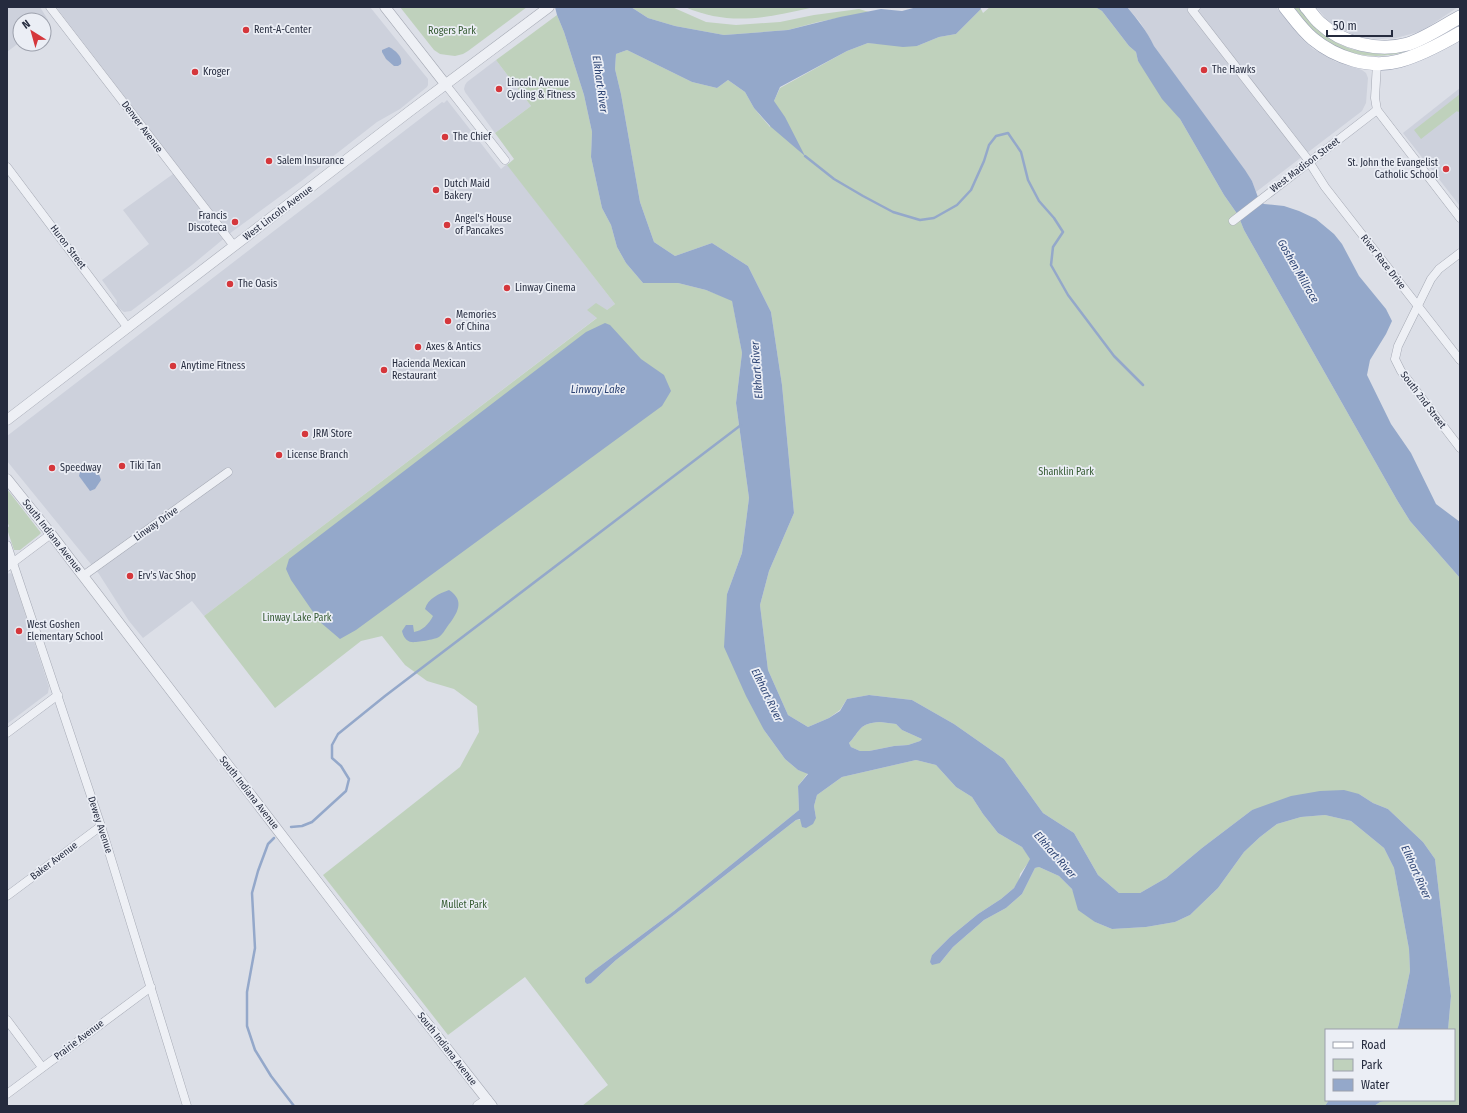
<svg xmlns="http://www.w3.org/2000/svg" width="1467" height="1113" viewBox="0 0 1467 1113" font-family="'Fira Sans Condensed',sans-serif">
<rect width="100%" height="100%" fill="#dcdfe7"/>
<g fill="#cdd1dc">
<polygon points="7,7 40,7 48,20 44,23 44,20 20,20 20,42 7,52"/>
<polygon points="56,7 370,7 428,79 428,85 427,87 400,109 377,122 304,179 233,231 192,265 131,311 124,312 116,306 117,301 102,280 149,244 123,210 180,169"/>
<polygon points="1127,7 1276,7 1301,38 1313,49 1336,62 1362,70 1366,73 1368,78 1366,103 1362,111 1256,192 1252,181 1154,46 1149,37 1140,22"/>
<polygon points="1316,7 1458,7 1422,31 1396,38 1381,39 1365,38 1352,34 1329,22"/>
<polygon points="496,60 531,106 495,133 465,92 464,89 465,85 467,82"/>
<polygon points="1460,88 1460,206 1403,133"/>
<polygon points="447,100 501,169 507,164 615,304 204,616 192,601 143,638 129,621 99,574 7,461 7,436 442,102 444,103"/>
<polygon points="10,573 12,574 49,687 48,693 7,724 7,574"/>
</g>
<g fill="#bfd1bc">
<polygon points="400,7 527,7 468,51 463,54 455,56 447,55 440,54 434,50"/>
<polygon points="631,7 672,7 706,22 736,25 780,22 814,15 859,9 869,12 818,22 788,30 724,35 675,26 648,18"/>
<path d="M 685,7 L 809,7 L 810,8 C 766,18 728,26 685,7 Z"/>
<polygon points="990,7 1095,7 1102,11 1129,46 1136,52 1138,61 1180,119 1224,195 1238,215 1244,230 1397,500 1410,521 1460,578 1460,1106 1374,1106 1380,1102 1388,1100 1454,1100 1454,1030 1448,1030 1451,996 1435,859 1423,842 1388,809 1373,803 1359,794 1252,810 1202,848 1166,878 1140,893 1119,893 1098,875 1074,833 1043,813 1004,759 954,724 912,700 869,695 847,699 840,710 829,718 808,727 788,715 768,670 760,605 769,571 794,513 782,385 771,312 748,266 712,243 675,256 654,242 640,202 621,94 615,69 616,54 627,50 692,82 717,88 728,80 745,92 754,108 770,127 774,101 780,88 847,51 868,43 917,46 939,37 956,34 981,9 983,13"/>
<path d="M 1294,7 L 1298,7 C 1318,33 1340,51 1374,53 C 1385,54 1397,52 1408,51 C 1375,61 1342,56 1316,33 C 1307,25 1301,16 1294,7 Z"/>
<polygon points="557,15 564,32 584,95 592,132 591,157 602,208 611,225 617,247 626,263 643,283 678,283 706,290 732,300 742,353 736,403 749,498 742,553 727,594 764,730 785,759 798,770 808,773 798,786 799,810 674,911 596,969 591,983 616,960 796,820 816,818 814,806 817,795 842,777 916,760 936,765 956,787 972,797 983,814 998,833 1022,847 1031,859 1020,874 1019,881 1014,888 1001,899 978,914 950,937 932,955 940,963 953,947 984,920 1006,908 1022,894 1035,868 1039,867 1059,876 1072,889 1075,896 1095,922 1112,929 1146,927 1175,922 1190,915 1218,888 1244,852 1260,837 1277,824 1301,817 1325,815 1351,821 1384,848 1394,868 1409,949 1410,971 1399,1024 1397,1030 1326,1030 1326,1100 1329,1100 1325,1106 582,1106 608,1085 525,977 448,1035 323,875 460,767 479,732 477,706 454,689 427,681 405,665 382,636 361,641 275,708 204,616 597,318 587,310 596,303 607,310 615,304 507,165 514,159 495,133 531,106 496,60"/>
<polygon points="1460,94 1460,111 1458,112 1457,111 1421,139 1414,130"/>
<polygon points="7,489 41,533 39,535 20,550 14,550 7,529 9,526 7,521"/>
<path d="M 880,722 L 896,724 L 902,730 L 922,739 L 920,741 L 908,745 L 894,746 L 869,751 L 860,751 L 851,747 L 849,743 C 861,730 859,723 880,722 Z"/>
</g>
<g fill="#94a8ca" fill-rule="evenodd">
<path d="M 555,7 L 631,7 L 648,18 L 675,26 L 724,35 L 788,30 L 840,17 L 881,9 L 902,11 L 917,7 L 980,7 L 981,9 L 956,34 L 939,37 L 917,46 L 903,47 L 868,43 L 847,51 L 780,87 L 774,101 L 785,117 L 805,156 L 771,127 L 754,108 L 745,92 L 728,80 L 717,88 L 692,82 L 627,50 L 616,54 L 615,69 L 621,94 L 640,202 L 654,242 L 675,256 L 712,243 L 748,266 L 771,312 L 782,385 L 794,513 L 769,571 L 760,605 L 768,670 L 788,715 L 808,727 L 829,718 L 840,711 L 847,699 L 869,695 L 912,700 L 954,724 L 1004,759 L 1043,813 L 1074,833 L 1098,875 L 1119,893 L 1140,893 L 1166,878 L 1202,848 L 1252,810 L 1291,796 L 1320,791 L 1344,790 L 1359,794 L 1373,803 L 1388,809 L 1423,842 L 1435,859 L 1451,996 L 1448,1030 L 1397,1030 L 1399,1024 L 1410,971 L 1409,949 L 1394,868 L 1384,848 L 1351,821 L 1325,815 L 1301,817 L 1277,824 L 1260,837 L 1244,852 L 1218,888 L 1190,915 L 1175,922 L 1146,927 L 1112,929 L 1095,922 L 1078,910 L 1072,889 L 1059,876 L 1039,867 L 1035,868 L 1022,894 L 1006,908 L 984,920 L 953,947 L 940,963 L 932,965 L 930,962 L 932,955 L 950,937 L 978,914 L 1001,899 L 1014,888 L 1030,859 L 1022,847 L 998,833 L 983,814 L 972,797 L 956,787 L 936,765 L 916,760 L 842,777 L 817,795 L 814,806 L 816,818 L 813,824 L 806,828 L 802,827 L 800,819 L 796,820 L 616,960 L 591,983 L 587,984 L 585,982 L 585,978 L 596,969 L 674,911 L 799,810 L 798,786 L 808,774 L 798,770 L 785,759 L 764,730 L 746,696 L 724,647 L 727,594 L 742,553 L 749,498 L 736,403 L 742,353 L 732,301 L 706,290 L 678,283 L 643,283 L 626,263 L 617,247 L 611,225 L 602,208 L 591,157 L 592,132 L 584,95 L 564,32 L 557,15 ZM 880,722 L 896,724 L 902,730 L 922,739 L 920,741 L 908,745 L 894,746 L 869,751 L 860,751 L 851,747 L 849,743 C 861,730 859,723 880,722 Z"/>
<path d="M 1095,7 L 1127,7 C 1137,19 1147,31 1154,46 L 1245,170 L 1252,181 L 1259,200 L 1264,204 L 1284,206 L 1299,211 L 1316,219 L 1334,234 L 1342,244 L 1359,276 L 1386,309 L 1392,321 L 1386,334 L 1370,360 L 1367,375 L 1391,424 L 1411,453 L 1436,504 L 1460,522 L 1460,578 L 1410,521 L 1397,500 L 1244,230 L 1238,215 L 1224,195 L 1180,119 L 1162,99 L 1138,61 L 1136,52 L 1129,46 L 1102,11 Z"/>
<path d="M 389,47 C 395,50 403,57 401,64 L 398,66 L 394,66 L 386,59 L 382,52 L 382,50 Z"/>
<polygon points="605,323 610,325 641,359 664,375 671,391 662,406 356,630 340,639 320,622 291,580 286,569 289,559 586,332"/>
<path d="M 88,467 C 96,468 99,473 101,480 L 95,489 L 90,491 L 79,476 L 80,472 Z"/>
<path d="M 449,590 C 466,601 457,614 447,627 C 445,630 442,635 439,637 C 436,639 416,643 411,642 C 406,641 403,636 402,631 L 406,625 L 413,625 L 414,632 C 422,631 429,624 433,616 L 425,609 C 428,598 439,594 449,590 Z"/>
<polygon points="1329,1100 1388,1100 1380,1102 1374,1106 1325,1106"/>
</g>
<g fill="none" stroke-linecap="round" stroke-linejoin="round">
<g stroke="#94a8ca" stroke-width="2.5">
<polyline points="805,156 834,179 863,196 893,212 920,220 934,218 957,205 971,190 984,161 989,145 996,136 1008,133 1021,152 1028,180 1039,201 1054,218 1063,232 1053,247 1051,265 1068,295 1114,356 1143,385"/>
<polyline points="291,827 302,826 312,822 346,791 349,779 341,766 332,758 332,745 338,734 385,696 741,425"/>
<polyline points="274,838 268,844 258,871 252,893 255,948 247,992 247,1026 255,1050 271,1076 294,1106"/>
</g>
<g stroke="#a5a9b4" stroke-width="9">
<g id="minor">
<polyline points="50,7 234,246"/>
<polyline points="1196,7 1192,10 1306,157 1325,187 1460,360"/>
<polyline points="1377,63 1375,98 1377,110 1460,218"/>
<polyline points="446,85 505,160"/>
<polyline points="7,167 128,328"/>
<polyline points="1233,221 1377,110"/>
<polyline points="1460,253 1439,269 1431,279 1398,346 1395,359 1401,371 1460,448"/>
<polyline points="7,545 101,826 187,1106"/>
<polyline points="7,567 51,534"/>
<polyline points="83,576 228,472"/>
<polyline points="7,733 58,695"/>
<polyline points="7,896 101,826"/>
<polyline points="7,1020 42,1067"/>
<polyline points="7,1094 151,987"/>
</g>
</g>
<g stroke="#a5a9b4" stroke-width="11">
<g id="tertiary">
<polyline points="385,7 446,85"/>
<polyline points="7,420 410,111 549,7"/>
<polyline points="7,479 51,534 368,948 492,1106"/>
<polyline points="478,1106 487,1100"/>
</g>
</g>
<g stroke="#9aa1b3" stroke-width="14">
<g id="primary">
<path d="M 1285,7 C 1294,18 1302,30 1313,39 C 1336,58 1370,69 1399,61 C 1421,55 1441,44 1460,33"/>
<path d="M 1306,7 C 1311,12 1315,19 1320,23 C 1342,44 1379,52 1408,44 C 1426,38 1443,26 1460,17"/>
</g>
</g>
<use href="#minor" stroke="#eef0f5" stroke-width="8"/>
<use href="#tertiary" stroke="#eef0f5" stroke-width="10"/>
<use href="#primary" stroke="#fff" stroke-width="13"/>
</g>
<g fill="#d5373c" stroke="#ebeef5" stroke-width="1.5">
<circle cx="246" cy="30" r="4"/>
<circle cx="1204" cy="70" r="4"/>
<circle cx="195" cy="72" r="4"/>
<circle cx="499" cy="89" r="4"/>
<circle cx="445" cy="137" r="4"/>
<circle cx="269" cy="161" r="4"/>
<circle cx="1446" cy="169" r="4"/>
<circle cx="436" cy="190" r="4"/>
<circle cx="235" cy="222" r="4"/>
<circle cx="447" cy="225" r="4"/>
<circle cx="230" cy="284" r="4"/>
<circle cx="507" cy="288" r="4"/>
<circle cx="448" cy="321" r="4"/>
<circle cx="418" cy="347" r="4"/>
<circle cx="173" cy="366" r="4"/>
<circle cx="384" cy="370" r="4"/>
<circle cx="305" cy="434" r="4"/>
<circle cx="279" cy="455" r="4"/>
<circle cx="122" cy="466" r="4"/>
<circle cx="52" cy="468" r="4"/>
<circle cx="130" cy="576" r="4"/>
<circle cx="19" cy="631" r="4"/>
</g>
<g text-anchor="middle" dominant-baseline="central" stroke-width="3.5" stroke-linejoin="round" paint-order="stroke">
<g font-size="10" fill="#252b3e" stroke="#ebeef5" text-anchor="start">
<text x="254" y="30">Rent-A-Center</text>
<text x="1212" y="70">The Hawks</text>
<text x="203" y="72">Kroger</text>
<text x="507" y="83">Lincoln Avenue<tspan x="507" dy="12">Cycling &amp; Fitness</tspan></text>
<text x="453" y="137">The Chief</text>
<text x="277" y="161">Salem Insurance</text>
<text x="1438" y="163" text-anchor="end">St. John the Evangelist<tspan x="1438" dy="12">Catholic School</tspan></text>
<text x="444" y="184">Dutch Maid<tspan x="444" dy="12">Bakery</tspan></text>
<text x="227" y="216" text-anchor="end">Francis<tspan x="227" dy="12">Discoteca</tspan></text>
<text x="455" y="219">Angel's House<tspan x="455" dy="12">of Pancakes</tspan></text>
<text x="238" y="284">The Oasis</text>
<text x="515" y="288">Linway Cinema</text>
<text x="456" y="315">Memories<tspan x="456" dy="12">of China</tspan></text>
<text x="426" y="347">Axes &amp; Antics</text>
<text x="392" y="364">Hacienda Mexican<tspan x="392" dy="12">Restaurant</tspan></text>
<text x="181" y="366">Anytime Fitness</text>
<text x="313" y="434">JRM Store</text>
<text x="287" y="455">License Branch</text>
<text x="130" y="466">Tiki Tan</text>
<text x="60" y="468">Speedway</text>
<text x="138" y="576">Erv's Vac Shop</text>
<text x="27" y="625">West Goshen<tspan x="27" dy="12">Elementary School</tspan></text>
</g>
<g font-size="10" fill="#345a31" stroke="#ebeef5">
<text x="452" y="31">Rogers Park</text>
<text x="1066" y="472">Shanklin Park</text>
<text x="297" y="618">Linway Lake Park</text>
<text x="464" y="905">Mullet Park</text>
</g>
<g font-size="10" fill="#252b3e" stroke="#ebeef5">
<text transform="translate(142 127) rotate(53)">Denver Avenue</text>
<text transform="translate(1305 165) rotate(-37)">West Madison Street</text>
<text transform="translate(278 213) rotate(-37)">West Lincoln Avenue</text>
<text transform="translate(68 247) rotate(53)">Huron Street</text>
<text transform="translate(1383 262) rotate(52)">River Race Drive</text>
<text transform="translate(1423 400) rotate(53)">South 2nd Street</text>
<text transform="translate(156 524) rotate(-35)">Linway Drive</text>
<text transform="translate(52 536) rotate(52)">South Indiana Avenue</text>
<text transform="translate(249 793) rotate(52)">South Indiana Avenue</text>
<text transform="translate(100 825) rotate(72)">Dewey Avenue</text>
<text transform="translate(54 861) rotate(-37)">Baker Avenue</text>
<text transform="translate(79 1040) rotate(-37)">Prairie Avenue</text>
<text transform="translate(447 1049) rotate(52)">South Indiana Avenue</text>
</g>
<g font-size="11" font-style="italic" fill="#2d4474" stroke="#ebeef5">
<text transform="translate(600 84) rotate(82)">Elkhart River</text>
<text transform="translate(1298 271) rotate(60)">Goshen Millrace</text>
<text transform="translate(757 370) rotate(-94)">Elkhart River</text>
<text x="598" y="389">Linway Lake</text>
<text transform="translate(767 695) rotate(64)">Elkhart River</text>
<text transform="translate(1055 855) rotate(49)">Elkhart River</text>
<text transform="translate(1416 872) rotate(66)">Elkhart River</text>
</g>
</g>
<rect width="1467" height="1113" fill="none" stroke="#252b3e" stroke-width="16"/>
<rect x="1325" y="1029" width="130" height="72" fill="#ebeef5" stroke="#9ca0ac"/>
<rect x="1333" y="1042" width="20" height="6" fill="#ffffff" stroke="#9ca0ac"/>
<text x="1361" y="1049" font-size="12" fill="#252b3e">Road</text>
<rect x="1333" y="1059" width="20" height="12" fill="#bfd1bc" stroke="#9ca0ac"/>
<text x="1361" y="1069" font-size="12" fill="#252b3e">Park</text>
<rect x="1333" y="1079" width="20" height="12" fill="#94a8ca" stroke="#9ca0ac"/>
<text x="1361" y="1089" font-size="12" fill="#252b3e">Water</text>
<g transform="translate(32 32) rotate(323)"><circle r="19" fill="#ebeef5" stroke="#9ca0ac"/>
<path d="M0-3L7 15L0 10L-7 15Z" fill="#d5373c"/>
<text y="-6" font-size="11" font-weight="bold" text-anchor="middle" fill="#252b3e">N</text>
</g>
<path d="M1327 30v6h65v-6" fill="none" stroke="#252b3e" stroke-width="2"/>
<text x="1333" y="30" font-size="12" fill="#252b3e" stroke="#ebeef5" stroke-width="3" paint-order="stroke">50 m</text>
</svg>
